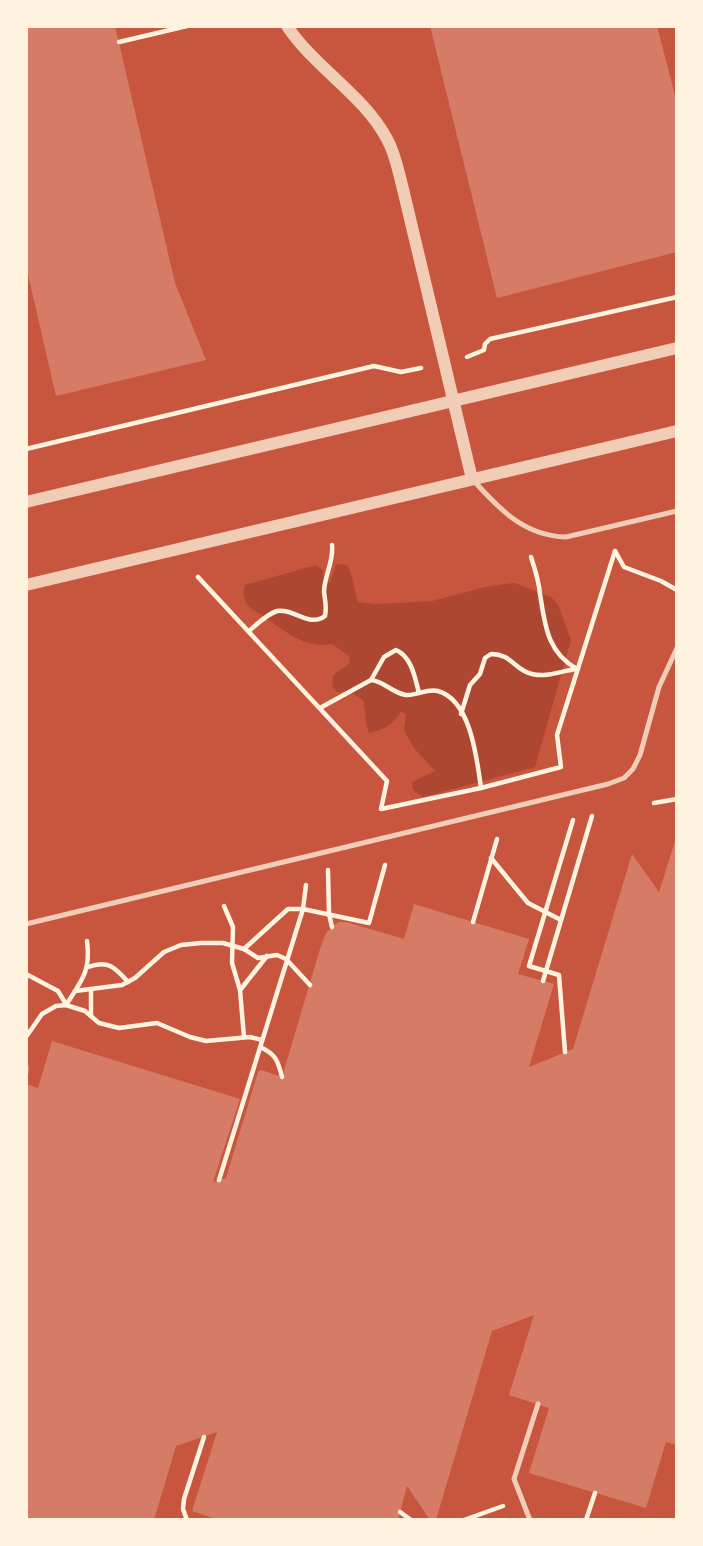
<svg xmlns="http://www.w3.org/2000/svg" width="703" height="1546" viewBox="0 0 703 1546" font-family="Quicksand,sans-serif">
<rect width="100%" height="100%" fill="#c8553d"/>
<path fill="#ae4732" d="M 336,564 L 347,565 C 354,576 353,588 358,602 L 375,604 L 432,601 L 489,586 L 515,583 L 551,597 L 558,605 L 571,640 L 535,767 L 423,797 L 413,790 L 412,782 L 435,771 L 414,748 L 404,730 L 406,714 L 401,712 C 393,725 383,730 369,733 C 365,722 366,711 363,700 L 348,691 L 337,692 L 332,686 L 333,675 L 350,663 L 349,656 L 332,644 C 300,650 280,625 253,610 C 244,603 242,595 245,585 L 316,565 L 323,570 L 324,578 L 330,583 Z"/>
<g fill="#d67c66">
<polygon points="26,26 115,26 175,283 206,360 56,396 26,266"/>
<polygon points="430,26 657,26 677,103 677,252 497,298"/>
<polygon points="677,835 677,1445 666,1442 646,1508 529,1473 549,1408 509,1395 534,1315 492,1331 436,1520 430,1520 407,1486 398,1520 219,1520 192,1511 217,1432 176,1446 154,1520 26,1520 26,1084 38,1088 52,1041 240,1099 213,1182 226,1178 258,1072 261,1070 282,1077 320,949 326,933 332,927 339,922 346,922 404,939 414,904 529,939 518,974 554,984 529,1067 573,1049 632,854 659,892"/>
</g>
<g fill="none" stroke-linecap="round" stroke-linejoin="round">
<g stroke="#fff3e0" stroke-width="4.5">
<polyline points="119,42 187,26"/>
<polyline points="467,357 484,350 485,344 490,339 677,297"/>
<polyline points="26,449 374,366 401,372 421,368"/>
<polyline points="615,551 624,567 661,581 677,590"/>
<path d="M 531,557 C 535,569 539,582 540,594 C 545,625 547,652 577,669"/>
<polyline points="198,577 387,781 381,809 481,788 561,767 557,735 615,551"/>
<path d="M 249,631 C 256,625 267,614 277,611 C 294,608 309,628 325,616 C 327,606 325,601 324,592 C 324,576 334,562 332,545"/>
<path d="M 371,680 L 384,657 L 396,650 C 412,657 415,678 419,693"/>
<path d="M 320,708 L 371,680 C 384,681 392,693 406,695 C 417,696 427,688 438,691 C 471,700 477,760 481,788"/>
<path d="M 461,714 L 470,685 L 480,674 L 485,658 L 491,654 C 512,654 514,670 532,674 C 548,678 562,670 578,669"/>
<polyline points="654,803 677,799"/>
<polyline points="491,858 528,903 561,920"/>
<polyline points="328,870 329,914 332,927"/>
<polyline points="224,906 233,927 232,963 240,990 244,1037"/>
<polyline points="473,922 497,839"/>
<polyline points="244,949 288,909 303,909 369,923 385,865"/>
<path d="M 88,967 C 108,960 115,967 128,982"/>
<polyline points="26,974 58,991 66,1004"/>
<polyline points="543,981 592,816"/>
<polyline points="91,989 91,1016"/>
<polyline points="241,989 267,956"/>
<polyline points="75,991 122,985 135,978 164,952 181,945 201,943 223,943 244,949 258,958 277,955 286,959 310,985"/>
<path d="M 66,1005 C 82,980 91,971 87,941"/>
<polyline points="26,1037 42,1014 56,1006 66,1005 85,1011 99,1023 119,1028 157,1023 190,1037 206,1041 250,1037 262,1040"/>
<path d="M 260,1047 C 276,1054 278,1061 282,1077"/>
<polyline points="565,1052 559,975 529,966 573,820"/>
<polyline points="26,1066 26,1073"/>
<polyline points="219,1180 303,909 306,885"/>
<polyline points="400,1512 411,1520"/>
<polyline points="187,1520 183,1509 184,1499 204,1437"/>
<polyline points="464,1520 503,1506"/>
<polyline points="586,1520 595,1493"/>
</g>
<g stroke="#f1ccb7" stroke-width="5">
<path d="M 474,481 C 500,510 525,536 566,537 L 677,511"/>
<polyline points="26,924 608,784 624,778 633,769 640,755 659,687 677,648"/>
<polyline points="530,1520 514,1479 538,1404"/>
</g>
<g stroke="#f1ccb7" stroke-width="12">
<path d="M 287,26 C 315,68 363,94 387,139 C 395,153 398,170 402,185 L 472,479"/>
<polyline points="26,502 677,348"/>
<polyline points="26,585 677,431"/>
</g>
</g>
<rect width="703" height="1546" fill="none" stroke="#fff3e0" stroke-width="56"/>
</svg>
